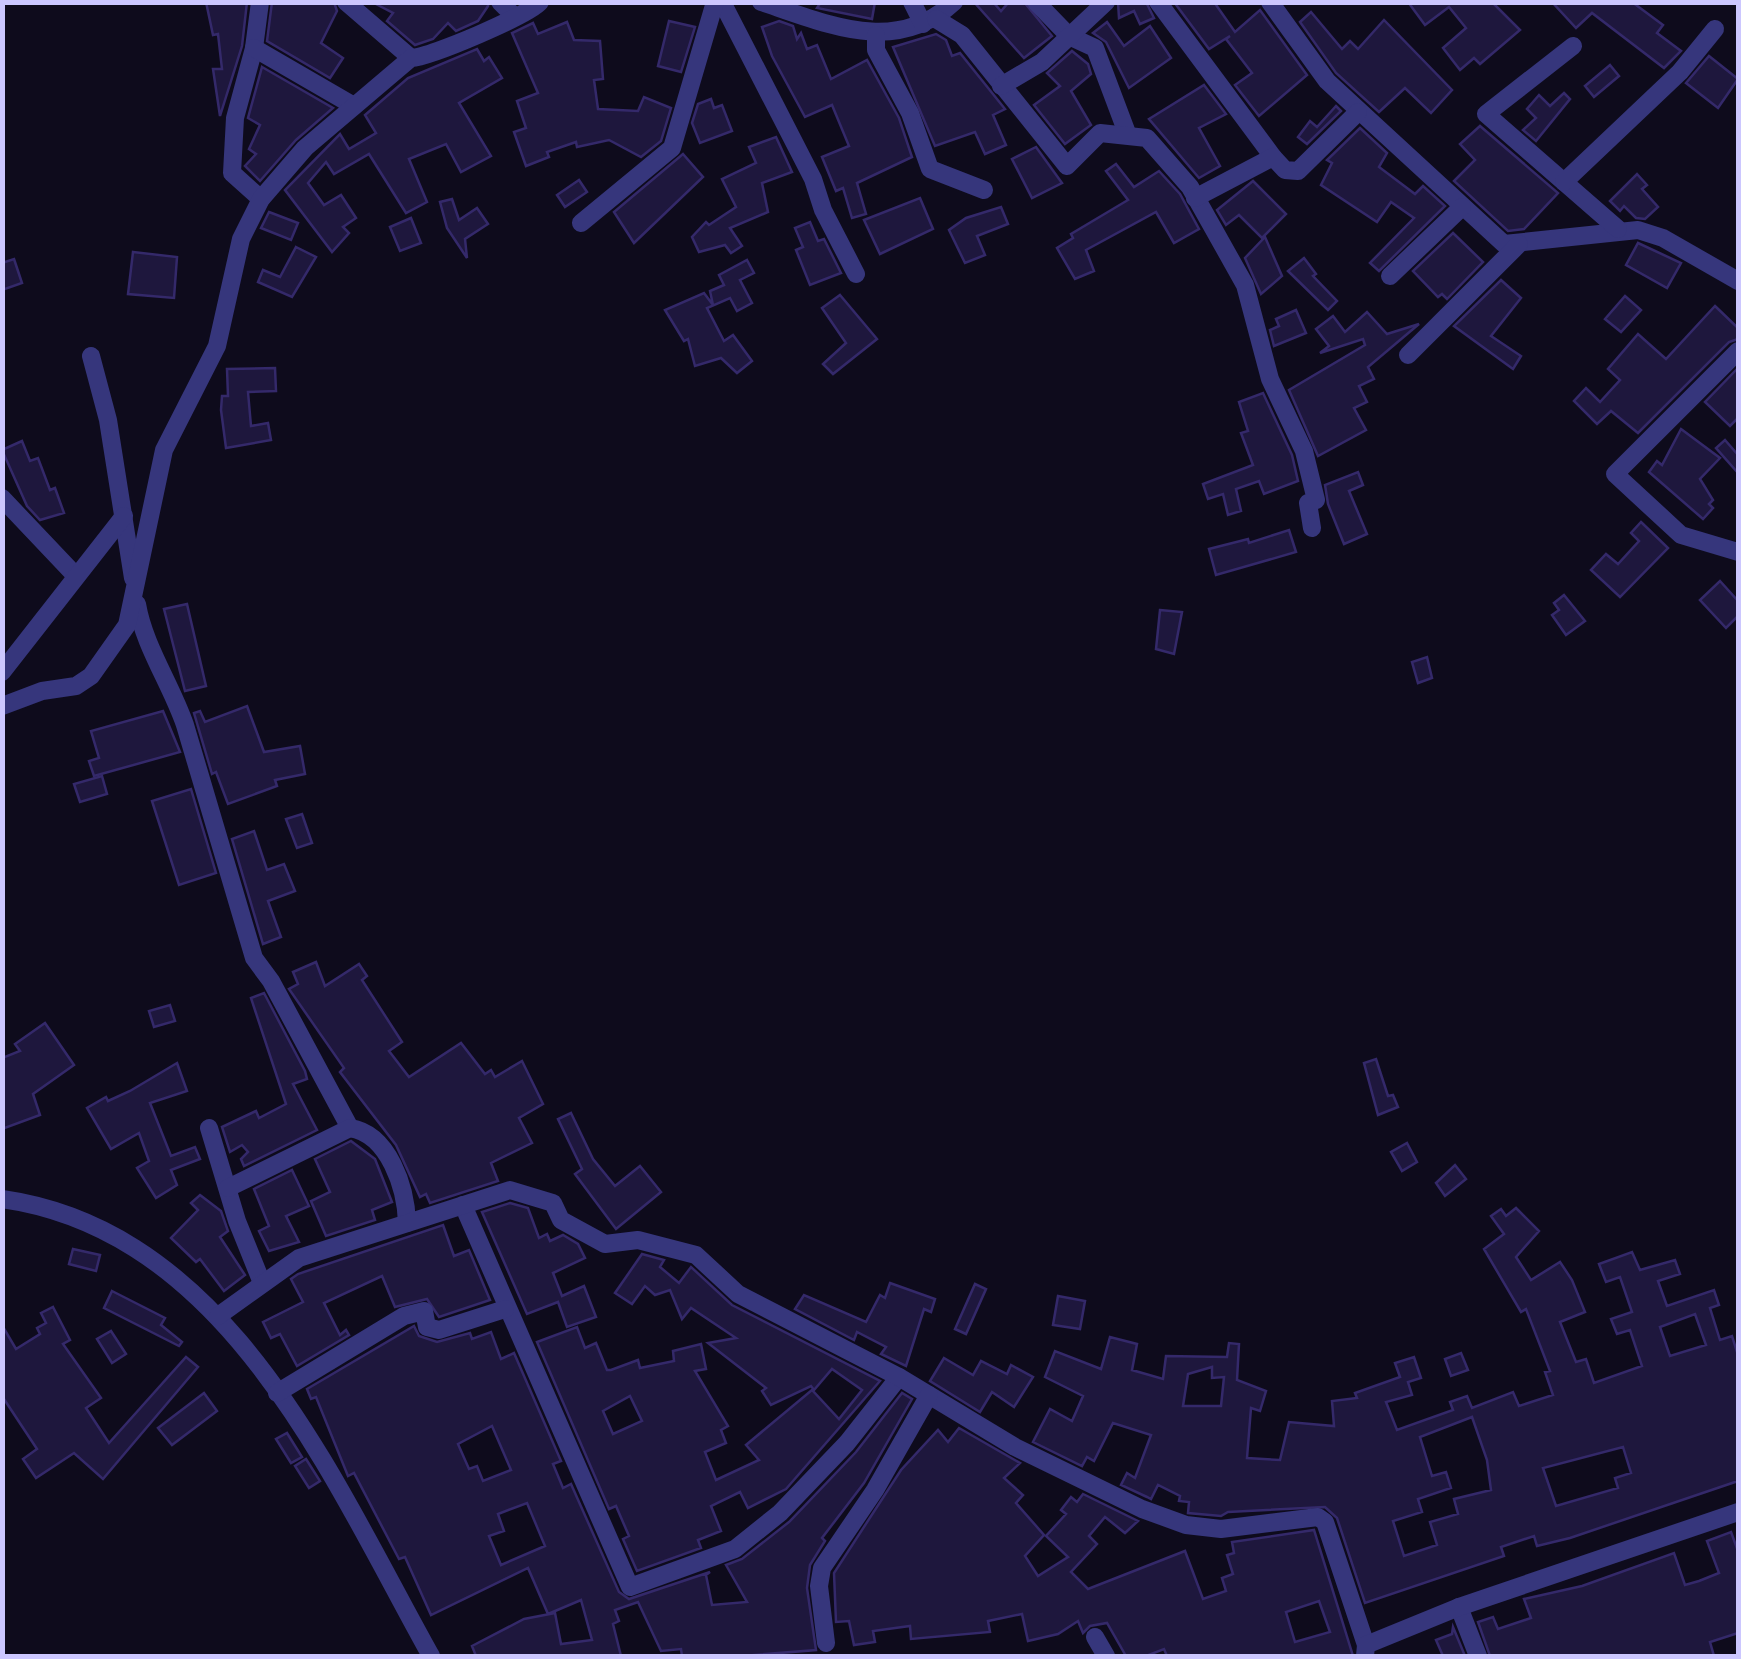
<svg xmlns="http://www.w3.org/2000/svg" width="1741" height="1659" viewBox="0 0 1741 1659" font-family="Helvetica,sans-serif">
<rect width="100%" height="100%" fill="#0e0b1c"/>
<g fill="#1e173d" stroke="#34296a" stroke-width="2.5" fill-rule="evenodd">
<polygon points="206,2 247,2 242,46 220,116 213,69 222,69 218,34 213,35"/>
<polygon points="272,2 334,2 337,11 321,43 343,58 330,78 267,41"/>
<polygon points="372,2 488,2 488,6 478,21 456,31 448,23 433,39 415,45 387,21 393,13"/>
<polygon points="821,2 875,2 872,19 817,8"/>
<polygon points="974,2 993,2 1001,11 1009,2 1024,2 1052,36 1024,58"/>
<polygon points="1118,2 1146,2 1154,18 1140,24 1134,11 1119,18"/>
<polygon points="1174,2 1214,2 1235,32 1260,10 1307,75 1259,116 1235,85 1252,73 1226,39 1230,36 1209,49"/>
<polygon points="1408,2 1492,2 1520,30 1480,64 1474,58 1460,70 1443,48 1466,28 1449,7 1425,25"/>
<polygon points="1552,2 1632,2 1663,25 1657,33 1681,51 1664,68 1592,13 1576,28"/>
<polygon points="1311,12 1342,49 1350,41 1358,49 1384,20 1452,90 1431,113 1405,88 1379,112 1336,73 1300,22"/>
<polygon points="669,21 695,27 681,72 658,66"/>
<polygon points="779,21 793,26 797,39 801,33 807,49 817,45 831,79 867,60 899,118 912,157 857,183 866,214 852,218 843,188 836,191 822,157 849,146 832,105 805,117 772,56 762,27"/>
<polygon points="567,22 574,40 600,41 603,79 594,80 598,109 638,111 644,97 671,108 661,141 641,157 609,140 577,147 576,142 547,152 549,157 526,166 514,132 526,128 517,101 538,93 512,33 533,23 538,34"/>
<polygon points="1107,22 1124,46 1150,26 1171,58 1129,88 1106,42 1093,33"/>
<polygon points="936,34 946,40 952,56 960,53 1005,109 993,115 1006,145 985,154 975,132 935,146 893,47"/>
<polygon points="477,49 484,61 489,57 502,78 459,103 491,156 461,172 446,144 409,159 427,202 406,213 369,154 334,174 326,162 308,183 324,205 341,195 356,218 343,227 349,233 332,252 285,190 340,134 349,149 376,133 365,115 408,78"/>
<polygon points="1072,51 1088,64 1091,74 1071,91 1091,125 1065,144 1034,105 1060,86 1047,73"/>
<polygon points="1709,56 1738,79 1718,108 1686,83"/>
<polygon points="1610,65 1619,76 1594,97 1585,86"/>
<polygon points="262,67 333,108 296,140 260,181 245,166 256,154 249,149 260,125 248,118"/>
<polygon points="1204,85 1226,114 1199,128 1220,166 1199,178 1149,119"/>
<polygon points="1564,93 1570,99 1536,141 1523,130 1536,118 1527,109 1539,95 1550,106"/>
<polygon points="711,99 714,108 722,105 732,131 700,143 692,123 698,104"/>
<polygon points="1336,106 1341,111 1307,144 1298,137 1310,121 1317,127"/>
<polygon points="1480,126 1558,193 1524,229 1508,231 1454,181 1475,160 1460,144"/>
<polygon points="1360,128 1387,153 1379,167 1415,194 1423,186 1445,206 1379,271 1370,263 1414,218 1391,202 1377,222 1321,185 1332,163 1327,160"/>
<polygon points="776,137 792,172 762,183 768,212 730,228 742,246 731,253 725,245 699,252 692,237 706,222 709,225 736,207 722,179 756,163 749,147"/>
<polygon points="1036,147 1062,183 1032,198 1012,159"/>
<polygon points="683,154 703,177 634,243 614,212"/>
<polygon points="1116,164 1134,187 1159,171 1180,194 1199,229 1174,243 1156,212 1086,250 1094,271 1075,279 1057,248 1073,238 1071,234 1128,200 1106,171"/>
<polygon points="1637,174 1647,185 1642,189 1658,207 1645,219 1636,218 1624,206 1620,211 1610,201"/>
<polygon points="579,180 587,192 565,207 557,195"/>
<polygon points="1253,181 1286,214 1262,238 1239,215 1226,225 1217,210"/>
<polygon points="920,198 933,229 880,254 864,220"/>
<polygon points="452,199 459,220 477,208 488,224 465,239 467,258 447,228 440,202"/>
<polygon points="1001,207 1008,224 977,236 985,255 965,263 949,230 966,218"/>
<polygon points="269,212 298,223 291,240 261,228"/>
<polygon points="411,218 421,243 400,251 390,227"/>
<polygon points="810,222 818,241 824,239 841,273 810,285 796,250 803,247 795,228"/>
<polygon points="1453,233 1483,262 1447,299 1442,294 1438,297 1413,271"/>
<polygon points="1265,237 1282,276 1261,294 1245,258"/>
<polygon points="1638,243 1681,263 1667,288 1626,265"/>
<polygon points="296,247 316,257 292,297 258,282 263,270 280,277"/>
<polygon points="133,252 177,257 174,298 128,294"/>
<polygon points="1304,258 1316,274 1313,276 1337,301 1328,310 1288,271"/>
<polygon points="14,259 22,283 2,290 2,263"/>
<polygon points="747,260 754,273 740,280 752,303 737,311 730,298 707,308 724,341 733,335 752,361 737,373 721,358 695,366 688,339 684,341 665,310 704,293 713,305 710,291 724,285 719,275"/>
<polygon points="1501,280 1521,298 1491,336 1521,356 1513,369 1454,326"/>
<polygon points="840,295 877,339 833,374 823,364 846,343 822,308"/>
<polygon points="1625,296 1641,310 1621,332 1605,319"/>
<polygon points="1715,306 1738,328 1738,339 1729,342 1638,433 1611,411 1597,424 1574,401 1586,388 1600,402 1620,380 1608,369 1638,334 1666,359"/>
<polygon points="1296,310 1306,333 1274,346 1270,330 1279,326 1276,319"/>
<polygon points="1367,312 1387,334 1419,324 1368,367 1374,379 1359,386 1367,402 1354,408 1366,430 1318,456 1289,390 1365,345 1363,339 1320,353 1329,346 1316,329 1333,316 1345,332"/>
<polygon points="275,368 276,391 248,392 251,426 268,423 271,440 226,448 221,410 222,396 228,396 227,369"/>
<polygon points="1738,368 1738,418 1730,426 1705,402"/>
<polygon points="1263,393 1292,455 1298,481 1264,494 1259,481 1236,489 1241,511 1228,515 1223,494 1208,499 1203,484 1253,465 1241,433 1248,431 1239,402"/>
<polygon points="1681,429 1720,458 1700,479 1713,500 1709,504 1713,508 1703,519 1649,472 1657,461 1662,465"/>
<polygon points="1725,440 1738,455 1738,473 1716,448"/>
<polygon points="22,441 30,461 38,458 50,490 55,488 64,513 40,520 27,506 2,450"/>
<polygon points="1358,472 1363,485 1349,491 1367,534 1344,544 1328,504 1325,485"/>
<polygon points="1641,522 1668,548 1620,597 1591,570 1606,554 1618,564 1639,541 1631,533"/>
<polygon points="1289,530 1296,552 1216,575 1209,549 1248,539 1249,543"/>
<polygon points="1720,581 1738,601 1738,616 1726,628 1700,600"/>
<polygon points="1564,595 1585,621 1566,635 1552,615 1559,610 1554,603"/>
<polygon points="187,604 206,686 185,691 164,609"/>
<polygon points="1160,610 1182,612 1174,654 1156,649"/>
<polygon points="1427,657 1432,678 1418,683 1412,662"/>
<polygon points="247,706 264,752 300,746 305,774 275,780 277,786 228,804 216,772 212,774 194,713 200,711 205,722"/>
<polygon points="163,711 180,752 94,776 89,761 99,758 91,731"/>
<polygon points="102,776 107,794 80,802 74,784"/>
<polygon points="191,789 216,873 179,885 152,801"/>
<polygon points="302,814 312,843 297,848 286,819"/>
<polygon points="254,831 267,870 284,864 295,891 268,901 281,937 263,944 232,839"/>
<polygon points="316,962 325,986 359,964 367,976 362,980 402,1042 389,1051 409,1077 461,1043 485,1074 491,1070 495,1077 522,1061 543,1104 519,1118 532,1143 491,1163 498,1181 430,1203 426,1194 420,1197 396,1145 340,1072 344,1068 289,989 298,984 293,972"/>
<polygon points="264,993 305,1071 307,1079 293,1084 317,1130 244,1166 241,1159 248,1152 242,1145 230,1152 222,1127 256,1111 259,1118 286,1104 251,998"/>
<polygon points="170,1005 175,1021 154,1027 149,1011"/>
<polygon points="45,1023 74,1065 33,1094 40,1115 2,1129 2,1058 20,1051 15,1044"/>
<polygon points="1376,1059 1388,1096 1393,1095 1398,1107 1378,1115 1364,1063"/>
<polygon points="177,1063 187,1091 150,1103 171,1156 195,1147 200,1159 171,1170 177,1185 156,1198 137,1168 149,1161 139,1133 111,1149 87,1108 106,1097 108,1101 130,1091"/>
<polygon points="571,1113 593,1159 615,1186 640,1166 661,1192 616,1229 575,1174 582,1169 558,1119"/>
<polygon points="351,1141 375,1159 392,1202 372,1210 375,1220 326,1236 311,1201 330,1192 315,1159"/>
<polygon points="1407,1143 1417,1162 1402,1171 1391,1152"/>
<polygon points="1455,1165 1466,1179 1445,1196 1436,1183"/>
<polygon points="292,1170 309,1206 286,1216 299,1242 269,1251 259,1231 269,1226 254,1189"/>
<polygon points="200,1195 221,1211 228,1231 220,1237 245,1275 224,1291 200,1259 196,1262 171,1238 198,1210 191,1203"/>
<polygon points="510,1203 528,1208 539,1238 547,1234 550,1241 563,1235 578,1244 585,1258 553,1273 562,1296 584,1286 596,1317 567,1327 558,1302 527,1314 482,1212"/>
<path d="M 1516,1208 L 1539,1231 L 1516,1257 L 1531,1280 L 1560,1262 L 1572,1280 L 1585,1312 L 1560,1322 L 1576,1362 L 1586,1359 L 1594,1383 L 1642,1366 L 1630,1330 L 1617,1334 L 1611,1319 L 1632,1312 L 1620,1277 L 1606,1282 L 1599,1264 L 1632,1252 L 1640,1270 L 1675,1260 L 1680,1274 L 1658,1281 L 1667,1306 L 1714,1290 L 1719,1305 L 1710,1308 L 1720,1340 L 1732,1336 L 1738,1355 L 1738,1481 L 1570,1538 L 1537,1546 L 1534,1536 L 1501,1547 L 1504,1556 L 1365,1603 L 1337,1518 L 1325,1507 L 1228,1512 L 1221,1516 L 1188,1513 L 1189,1502 L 1179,1501 L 1180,1496 L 1158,1485 L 1151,1499 L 1147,1497 L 1121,1485 L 1127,1473 L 1135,1478 L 1151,1435 L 1113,1423 L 1094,1461 L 1087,1457 L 1082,1466 L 1033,1442 L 1050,1409 L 1072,1421 L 1083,1396 L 1045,1377 L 1055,1351 L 1101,1369 L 1110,1337 L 1137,1344 L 1132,1370 L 1163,1379 L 1166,1356 L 1227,1357 L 1229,1343 L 1239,1344 L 1237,1380 L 1266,1391 L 1260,1411 L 1251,1408 L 1247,1458 L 1280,1460 L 1289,1422 L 1334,1426 L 1332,1401 L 1357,1398 L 1355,1393 L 1400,1377 L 1395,1363 L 1414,1357 L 1421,1378 L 1408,1382 L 1412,1395 L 1386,1402 L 1397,1430 L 1453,1410 L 1450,1402 L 1467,1396 L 1472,1408 L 1513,1392 L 1519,1406 L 1553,1395 L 1545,1372 L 1550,1371 L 1526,1309 L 1521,1312 L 1484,1249 L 1504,1234 L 1491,1216 L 1501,1209 L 1506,1216 ZM 1695,1314 L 1706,1345 L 1670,1356 L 1660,1327 ZM 1212,1367 L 1212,1378 L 1224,1377 L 1221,1406 L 1183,1406 L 1188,1374 ZM 1472,1417 L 1487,1460 L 1491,1490 L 1454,1499 L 1458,1514 L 1430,1522 L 1437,1545 L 1404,1556 L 1393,1521 L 1422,1512 L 1418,1499 L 1451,1488 L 1446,1472 L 1432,1476 L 1420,1437 ZM 1623,1447 L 1631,1473 L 1615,1478 L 1618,1488 L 1556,1506 L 1543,1468 Z"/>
<polygon points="443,1225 454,1256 469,1250 490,1300 439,1317 427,1299 395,1307 382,1276 324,1303 340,1335 346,1330 349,1335 297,1366 280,1334 271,1338 263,1322 303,1302 291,1279 298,1274"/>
<polygon points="73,1249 100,1255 96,1271 69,1264"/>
<path d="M 642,1254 L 664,1260 L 660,1267 L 679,1283 L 691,1267 L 732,1305 L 880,1381 L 786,1489 L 748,1508 L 740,1492 L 711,1506 L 721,1531 L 698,1540 L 701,1548 L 637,1571 L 623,1539 L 629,1536 L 616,1506 L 609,1509 L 537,1342 L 577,1327 L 585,1348 L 596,1343 L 607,1370 L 611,1370 L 638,1360 L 640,1368 L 674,1361 L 673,1351 L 701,1344 L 706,1369 L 695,1371 L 728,1426 L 721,1430 L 726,1443 L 705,1452 L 716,1480 L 759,1460 L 746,1445 L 812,1390 L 839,1419 L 862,1390 L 832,1369 L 814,1390 L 811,1386 L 771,1405 L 762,1391 L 766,1388 L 708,1343 L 736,1338 L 691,1308 L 682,1319 L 670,1290 L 655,1295 L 645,1286 L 632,1304 L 615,1293 ZM 630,1396 L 642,1421 L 613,1434 L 603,1411 Z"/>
<polygon points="890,1283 935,1299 931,1312 924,1309 906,1366 881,1354 886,1347 857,1332 854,1340 795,1309 804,1295 866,1322 880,1295 885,1298"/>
<polygon points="975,1284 986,1289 966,1334 955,1329"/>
<polygon points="112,1291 165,1318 161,1325 182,1342 179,1346 104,1308"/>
<polygon points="1058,1296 1085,1301 1080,1329 1053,1325"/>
<polygon points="53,1307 70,1340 63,1344 101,1398 86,1408 109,1443 186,1357 198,1367 103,1479 74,1453 36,1478 23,1459 37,1449 2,1396 2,1325 16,1349 40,1334 37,1328 46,1323 41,1313"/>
<path d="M 414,1326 L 419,1336 L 437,1342 L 470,1333 L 472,1339 L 491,1332 L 501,1359 L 514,1353 L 561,1461 L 553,1464 L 563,1488 L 571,1484 L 619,1592 L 629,1599 L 710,1572 L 706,1575 L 712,1605 L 747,1602 L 726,1565 L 742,1559 L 789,1522 L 856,1452 L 902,1393 L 912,1399 L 864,1483 L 822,1538 L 825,1541 L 810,1565 L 807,1588 L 816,1650 L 742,1656 L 682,1656 L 681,1649 L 661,1651 L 638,1602 L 615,1610 L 619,1621 L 613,1624 L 621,1656 L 476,1656 L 472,1646 L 524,1619 L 555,1613 L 561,1644 L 592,1640 L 581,1600 L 548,1614 L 528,1568 L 431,1615 L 405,1557 L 399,1559 L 354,1473 L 348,1476 L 316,1397 L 311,1399 L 307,1389 ZM 492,1426 L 511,1470 L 483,1481 L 477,1466 L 469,1469 L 458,1444 ZM 527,1503 L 545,1546 L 501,1565 L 489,1536 L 504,1531 L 498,1514 Z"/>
<polygon points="111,1331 126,1354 112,1363 97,1339"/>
<polygon points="1461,1353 1468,1370 1451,1376 1445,1359"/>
<polygon points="944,1358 973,1375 981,1361 1007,1374 1011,1365 1033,1377 1014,1407 992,1392 980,1412 930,1381"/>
<polygon points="204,1393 217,1411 172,1445 158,1428"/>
<path d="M 959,1428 L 1020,1463 L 1004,1478 L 1023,1495 L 1016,1503 L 1044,1535 L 1025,1556 L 1038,1576 L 1068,1557 L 1046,1536 L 1066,1514 L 1061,1510 L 1071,1497 L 1077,1502 L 1083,1494 L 1138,1521 L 1125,1533 L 1105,1517 L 1089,1536 L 1097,1544 L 1071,1572 L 1088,1589 L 1185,1551 L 1203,1599 L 1226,1591 L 1222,1578 L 1233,1574 L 1227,1555 L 1234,1553 L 1232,1542 L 1314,1530 L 1353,1656 L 1167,1656 L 1164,1649 L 1146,1656 L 1126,1656 L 1107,1623 L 1090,1626 L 1083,1633 L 1078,1621 L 1058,1634 L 1028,1641 L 1022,1614 L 988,1621 L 990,1632 L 911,1639 L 910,1626 L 873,1631 L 875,1642 L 854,1645 L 849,1621 L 836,1622 L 834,1573 L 901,1470 L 938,1430 L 948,1442 ZM 1319,1601 L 1330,1632 L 1295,1642 L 1286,1612 Z"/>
<polygon points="287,1433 302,1457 291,1463 276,1439"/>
<polygon points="306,1459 320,1481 309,1488 295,1466"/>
<polygon points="1731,1532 1738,1551 1738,1633 1710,1642 1714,1656 1490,1656 1478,1622 1493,1617 1498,1629 1531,1618 1524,1599 1582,1586 1674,1553 1685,1585 1699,1581 1719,1573 1707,1541"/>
<polygon points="1453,1627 1465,1656 1443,1656 1436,1640 1452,1634"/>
</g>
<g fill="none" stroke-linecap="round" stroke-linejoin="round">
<g stroke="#36367c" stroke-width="18">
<polyline points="260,2 254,48 235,118 232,173 261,199"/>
<polyline points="346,2 411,58"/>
<polyline points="500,2 515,17"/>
<polyline points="722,2 813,179 823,210 856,274"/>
<path d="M 761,2 C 826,23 895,57 954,2"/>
<polyline points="912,2 923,24"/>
<polyline points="1036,2 1069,36 1095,48 1127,133"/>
<polyline points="1158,2 1273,157"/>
<polyline points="1270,2 1327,81 1504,244 1638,230 1663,238 1738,281"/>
<polyline points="936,19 962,35 1067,166 1100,133 1147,138 1190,187 1245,285 1270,379 1304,451 1316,500 1308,503 1312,528"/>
<polyline points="876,35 876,50 910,113 930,169 984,190"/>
<polyline points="1573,46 1486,114 1618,229"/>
<polyline points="254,48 354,106"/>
<polyline points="1001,86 1042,62 1106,2"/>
<polyline points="1564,182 1680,72 1715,29"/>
<polyline points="1195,198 1273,157 1285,170 1298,171 1358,112"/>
<polyline points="581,223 672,148 715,2"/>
<polyline points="1390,276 1462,207"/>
<polyline points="1738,351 1615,474 1681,535 1738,552"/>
<polyline points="1408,355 1519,244"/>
<polyline points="91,356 108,420 133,578"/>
<polyline points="2,498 75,575"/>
<path d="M 137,604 C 144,646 171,684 185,725 L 254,958 L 271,981 L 350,1128"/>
<polyline points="2,672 124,516"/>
<path d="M 2,706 L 42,691 L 76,686 L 91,676 L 127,625 L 164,450 L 217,346 L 241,239 L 261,199 L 305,148 L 411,58 C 431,57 529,15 540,2"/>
<polyline points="209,1128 237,1221 262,1283"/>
<path d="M 228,1188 L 350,1128 C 389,1134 406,1188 407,1223"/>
<path d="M 2,1199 C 229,1231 332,1479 431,1656"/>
<polyline points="463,1205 630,1587 735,1549 780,1513 847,1443 899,1377"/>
<polyline points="218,1316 299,1258 510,1190 553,1203 561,1220 605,1244 638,1240 696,1255 738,1294 899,1377 1015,1447 1142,1509 1186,1525 1221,1529 1318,1517 1325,1522 1366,1645 1365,1656"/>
<polyline points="277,1393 404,1316 424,1311 427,1327 439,1330 505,1309"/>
<polyline points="1459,1607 1478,1656"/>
<polyline points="1095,1637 1106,1656"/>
<polyline points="826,1643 819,1586 822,1568 875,1490 929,1395"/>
<polyline points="1366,1645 1459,1607 1738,1512"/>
</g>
<polyline stroke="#00e0f2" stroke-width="5" stroke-dasharray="15 12" stroke-linecap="butt" points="1737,2 1738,4"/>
</g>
<rect width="1741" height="1659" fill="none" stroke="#ccc7ff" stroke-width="10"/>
</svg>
